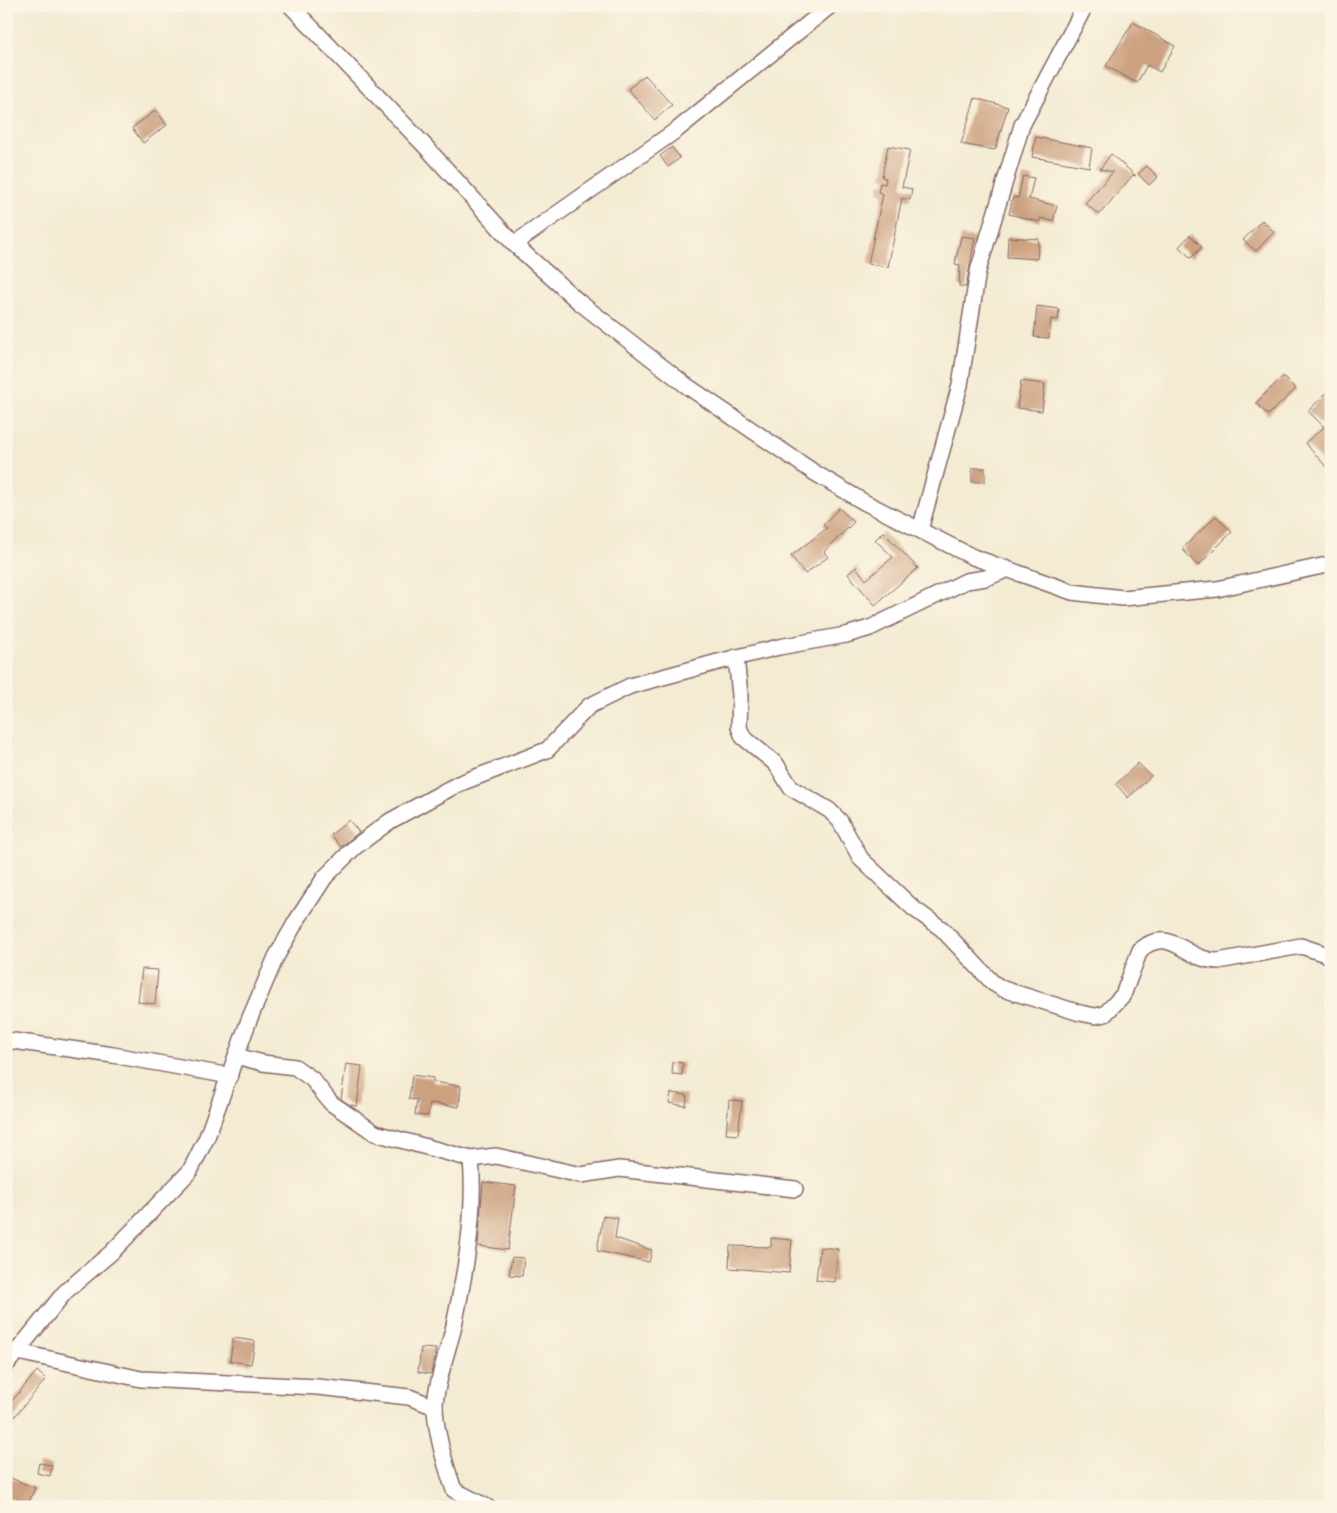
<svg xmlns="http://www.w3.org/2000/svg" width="1337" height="1513" viewBox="0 0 1337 1513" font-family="'Shantell Sans',sans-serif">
<rect width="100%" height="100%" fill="#fcf5e5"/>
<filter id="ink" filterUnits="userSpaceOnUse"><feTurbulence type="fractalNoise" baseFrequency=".02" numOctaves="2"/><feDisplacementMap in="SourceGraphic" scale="10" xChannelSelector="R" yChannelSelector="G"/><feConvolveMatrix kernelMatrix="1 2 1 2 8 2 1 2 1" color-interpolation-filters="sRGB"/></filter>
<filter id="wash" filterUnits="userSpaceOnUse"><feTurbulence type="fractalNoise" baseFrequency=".0096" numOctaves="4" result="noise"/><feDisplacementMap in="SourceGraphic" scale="20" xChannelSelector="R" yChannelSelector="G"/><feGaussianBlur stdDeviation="1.12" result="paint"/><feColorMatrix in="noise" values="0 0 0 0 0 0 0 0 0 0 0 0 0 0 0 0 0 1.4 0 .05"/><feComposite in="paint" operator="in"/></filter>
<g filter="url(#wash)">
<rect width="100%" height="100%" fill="#f3ebd2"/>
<g id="blocks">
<g fill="#cca180">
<polygon points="1133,22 1175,46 1160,72 1147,65 1137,83 1106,66"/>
<polygon points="645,75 672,105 655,120 628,89"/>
<polygon points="975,98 1008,107 995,150 961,144"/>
<polygon points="156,110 167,125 143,143 132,128"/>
<polygon points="1036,137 1092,148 1089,167 1032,157"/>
<polygon points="888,146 910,150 902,187 912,189 910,200 902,198 888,267 868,264 883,194 878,192 880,183 885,184 886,178 882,177"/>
<polygon points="672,147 680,158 668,167 660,156"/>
<polygon points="1111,154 1136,176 1133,175 1099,215 1085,203 1113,172 1100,169"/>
<polygon points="1147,166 1158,177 1149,185 1138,174"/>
<polygon points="1023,176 1034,178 1029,199 1057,206 1053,221 1040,218 1040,222 1009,214 1013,197 1018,198"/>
<polygon points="1262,220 1274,232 1256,251 1243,240"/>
<polygon points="1190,235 1202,247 1191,258 1179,247"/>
<polygon points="961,236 975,238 966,287 959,286 960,265 955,264"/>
<polygon points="1008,237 1039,239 1037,259 1007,257"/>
<polygon points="1037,306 1059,309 1058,320 1051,319 1049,338 1034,337"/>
<polygon points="1283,376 1296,389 1268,415 1256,403"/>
<polygon points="1021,381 1045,384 1042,411 1017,408"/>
<polygon points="1331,388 1331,472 1305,443 1324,427 1308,411"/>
<rect x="972" y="468" width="13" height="14"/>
<polygon points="839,508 854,522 824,552 828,557 805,574 791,556 827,528 823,525"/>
<polygon points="1216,516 1232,532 1198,566 1182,549"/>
<polygon points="883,532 918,568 875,605 848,574 856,567 866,580 893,557 875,540"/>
<polygon points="1138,763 1151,776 1128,798 1116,784"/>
<polygon points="349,820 359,832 341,847 331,835"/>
<polygon points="142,969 158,970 155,1004 138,1002"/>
<polygon points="673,1062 683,1063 682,1075 672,1074"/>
<polygon points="346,1064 362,1066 357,1106 350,1105 341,1099"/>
<polygon points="412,1075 433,1078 433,1082 461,1086 459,1107 430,1103 428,1116 415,1115 417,1100 409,1099"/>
<polygon points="671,1093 687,1095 686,1106 669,1103"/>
<polygon points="729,1100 742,1101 738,1135 726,1134"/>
<polygon points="483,1182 516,1186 508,1250 478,1246"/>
<polygon points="603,1216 618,1218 615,1238 652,1250 649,1262 597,1251"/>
<polygon points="771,1238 792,1240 789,1273 729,1268 730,1246 771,1247"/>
<polygon points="820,1247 838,1249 835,1282 816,1280"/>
<polygon points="512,1257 524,1258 522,1276 509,1275"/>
<polygon points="233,1338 255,1341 251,1364 230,1361"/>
<polygon points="421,1348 436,1349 431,1374 418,1372"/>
<polygon points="37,1371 46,1379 6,1427 6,1408"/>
<polygon points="39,1463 52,1465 50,1476 37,1473"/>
<polygon points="6,1476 35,1488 27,1506 6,1497"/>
</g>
</g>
</g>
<g filter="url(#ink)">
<use href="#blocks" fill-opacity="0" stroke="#856665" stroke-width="1"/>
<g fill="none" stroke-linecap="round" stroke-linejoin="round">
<g stroke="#856665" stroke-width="18">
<g id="street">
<polyline points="291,6 426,147 514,244 579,302 687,386 815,473 864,502 973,557 1072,592 1123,598 1217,589 1331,564"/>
<polyline points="514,244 678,129 830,6"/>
<polyline points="920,530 960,385 978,271 1022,125 1085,6"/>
<path d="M 736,657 L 740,695 L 739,727 L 743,737 L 776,764 L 791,788 L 829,810 L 840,821 L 861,859 L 913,908 L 942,929 L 993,983 L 1003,989 L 1080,1013 L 1095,1016 L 1105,1014 L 1123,995 L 1140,950 C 1171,924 1185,961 1218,961 L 1301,946 L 1331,956"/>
<polyline points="6,1040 113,1055 230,1076"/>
<polyline points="236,1056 263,1063 295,1067 312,1079 331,1103 375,1133 471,1159 496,1156 581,1175 619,1169 795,1189"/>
<path d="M 471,1159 C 476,1216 465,1274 453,1330 C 448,1349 434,1391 435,1408 C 436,1432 446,1467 454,1490 L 487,1507"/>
<polyline points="18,1352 141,1379 318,1387 409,1397 435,1407"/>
<polyline points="6,1365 65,1292 112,1252 190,1171 207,1137 249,1020 276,957 297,920 325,877 355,847 390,821 458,784 547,750 589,706 630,686 718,662 779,647 846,635 870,628 966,581 986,578 1006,570"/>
</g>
</g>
<use href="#street" stroke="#fff" stroke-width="15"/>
</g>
</g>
<rect width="1337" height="1513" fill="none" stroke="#fcf5e5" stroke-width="25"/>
</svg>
